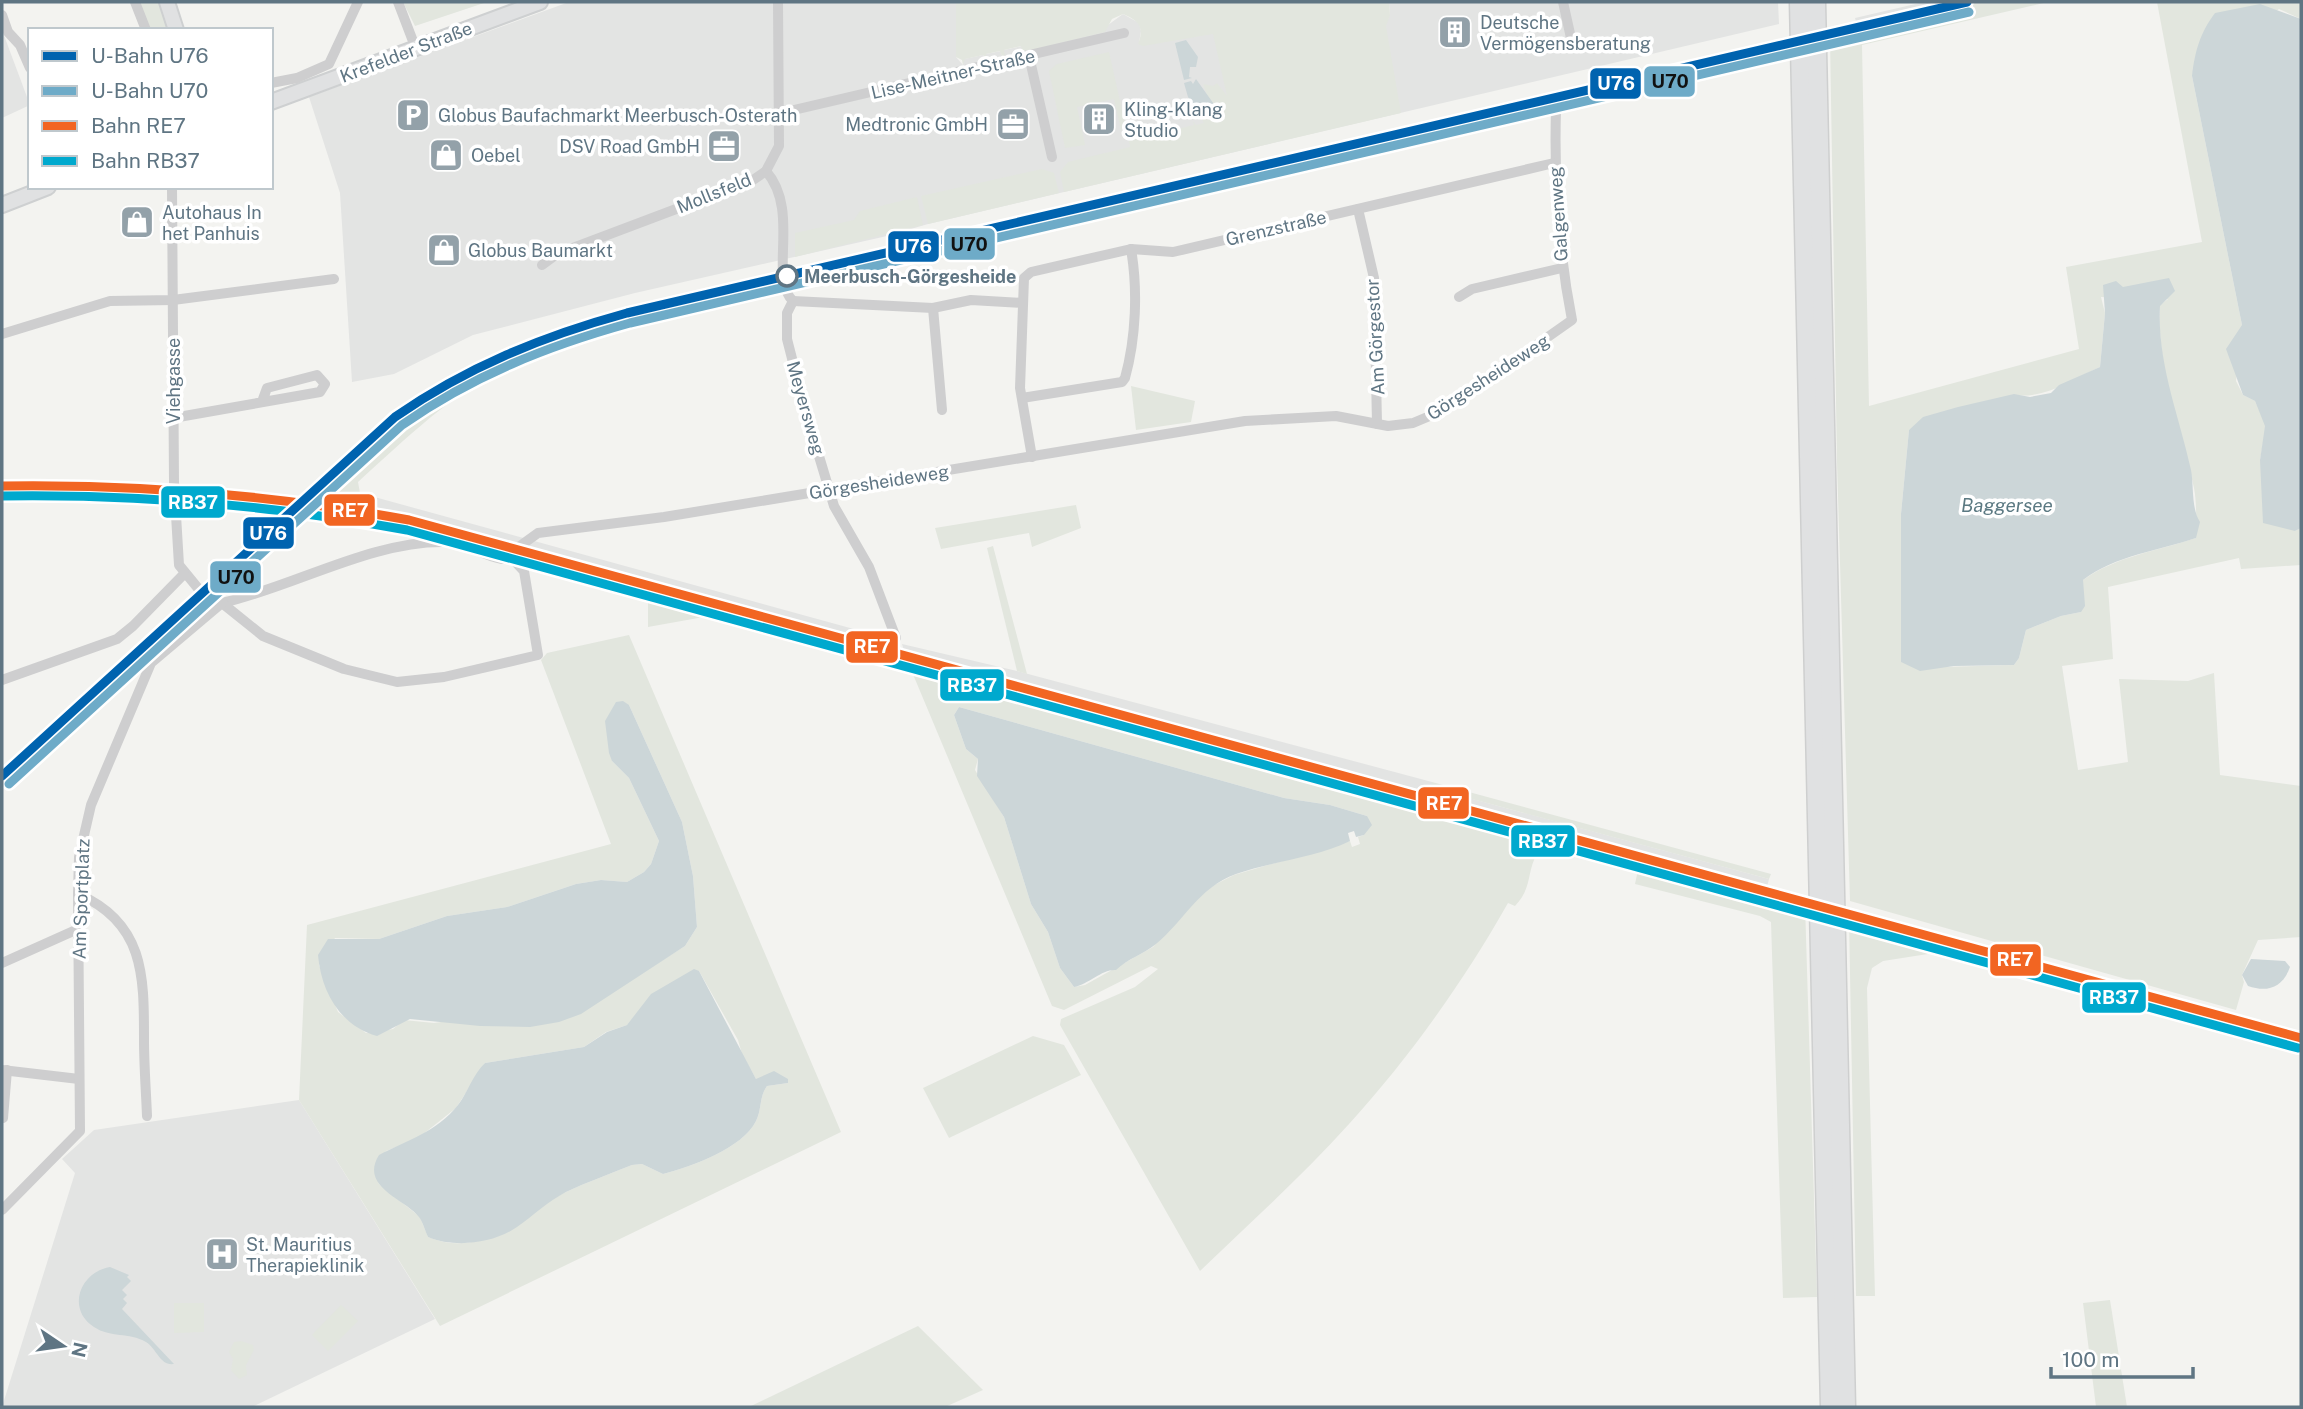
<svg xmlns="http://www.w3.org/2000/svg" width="2303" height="1409" viewBox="0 0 2303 1409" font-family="'Public Sans',sans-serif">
<rect width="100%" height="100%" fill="#f3f3f0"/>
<g fill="#e3e4e3">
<polygon points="569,2 956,2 956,57 963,65 964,59 983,55 986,60 986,54 1001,51 1002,56 1004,50 1022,46 1023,51 1108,25 1123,14 1139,23 1141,31 1139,43 1211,27 1390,15 1389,2 1778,2 1779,24 928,224 887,236 635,293 473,335 394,374 352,382 340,193 309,97"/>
<polygon points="1924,2 1980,2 1858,30 1855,18"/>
<polygon points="2,30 30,105 2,118"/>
<polygon points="319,493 333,497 360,493 890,639 893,656 445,534 303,507"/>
<polygon points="902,644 1017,671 1432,782 1432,788 1769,879 1765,895 907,660"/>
<polygon points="299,1100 435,1319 252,1407 2,1407 75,1173 62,1159 94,1130"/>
</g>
<g fill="#e2e6de" fill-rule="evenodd">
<polygon points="138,2 159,2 168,30 150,30"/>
<polygon points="403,2 487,2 415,26"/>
<path d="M 956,2 L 1389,2 L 1390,15 L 1386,26 L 1401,113 L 1064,192 L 1060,172 L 1068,162 L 1130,147 L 1129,141 L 1194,125 L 1193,121 L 1196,125 L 1204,123 L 1198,112 L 1212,112 L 1216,106 L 1208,98 L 1203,84 L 1213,86 L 1217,83 L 1227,96 L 1213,34 L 1143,46 L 1138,44 C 1145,27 1138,20 1123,14 L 1112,19 L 1105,32 L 1023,52 L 1021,46 L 1004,50 L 1005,56 L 1002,56 L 1000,51 L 986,54 L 987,60 L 983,55 L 965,59 L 963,65 L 962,60 L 956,57 Z"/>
<path d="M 1980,2 L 2048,2 L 1862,45 L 1869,406 L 2079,349 L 2066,267 L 2202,242 L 2157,2 L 2301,2 L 2301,19 L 2279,9 L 2192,76 L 2242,325 L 2236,381 L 2243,395 L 2255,401 L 2266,426 L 2260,460 L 2295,531 L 2301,528 L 2301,565 L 2241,569 L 2239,558 L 2108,587 L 2113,659 L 2062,666 L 2078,770 L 2128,762 L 2119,679 L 2188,681 L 2214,673 L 2220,775 L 2301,786 L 2301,937 L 2258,940 L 2242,975 L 2244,982 L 2236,1010 L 1850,901 L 1837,462 L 1830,38 ZM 2101,297 L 2168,299 L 2160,305 C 2156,369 2182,427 2194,488 C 2197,504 2196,522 2196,538 C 2157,551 2117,556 2083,580 L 2081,612 L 2061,616 L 2026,630 L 2019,658 L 2014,665 L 1941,667 L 1901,662 L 1901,514 L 1909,430 L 2014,395 C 2046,399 2071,380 2100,367 L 2105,313 Z"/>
<polygon points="1109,52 1126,128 1121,130 1114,99 1077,107 1085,145 1065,148 1049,71 1057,64"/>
<polygon points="1042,169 1054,173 1059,193 928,224 921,196"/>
<polygon points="917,197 923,225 795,257 795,233 854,220 860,211"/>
<path d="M 774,281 C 761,298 654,315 627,324 C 594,334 551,347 520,360 C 458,387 407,438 358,482 L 360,493 L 333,497 L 319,493 C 370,446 420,398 482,365 C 567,321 681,304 774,281 Z"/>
<polygon points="1131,386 1195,401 1191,422 1136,430"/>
<polygon points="1076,505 1081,528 1032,547 1029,533 941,549 935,528"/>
<polygon points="993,546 1027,674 1017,671 987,548"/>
<polygon points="648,588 893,656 894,660 726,613 648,627"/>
<path d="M 629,635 L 841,1132 L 440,1326 L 299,1100 L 307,925 L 611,844 L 541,660 L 547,653 ZM 629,705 L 682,822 L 693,876 L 697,927 L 685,946 L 601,999 L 434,1023 L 404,1020 L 393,1029 L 366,1033 L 338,1012 L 319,965 L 335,938 L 379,939 L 447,916 L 507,907 L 576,884 L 601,880 L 627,882 L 644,872 L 651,864 L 659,841 L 629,778 L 612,761 ZM 699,971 L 738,1040 L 742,1054 L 756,1079 L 788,1083 L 767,1086 C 759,1097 762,1109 756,1121 C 743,1148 691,1167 663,1174 L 642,1164 L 632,1165 C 610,1174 587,1182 566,1192 C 521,1214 483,1260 428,1237 L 420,1217 L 379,1184 L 375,1168 L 386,1151 L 417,1139 L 456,1108 L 485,1063 L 584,1047 L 606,1032 L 627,1025 Z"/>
<path d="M 907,660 L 1805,904 L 1817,1297 L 1783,1298 L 1771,922 L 1760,916 L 1635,884 L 1638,870 L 1550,849 L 1537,854 C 1526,873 1533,887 1515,906 L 1508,903 C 1464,981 1409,1058 1349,1124 C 1302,1176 1250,1223 1200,1271 L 1060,1025 L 1061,1019 L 1135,987 L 1158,969 L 1151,966 L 1064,1010 L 1052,1006 ZM 959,707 L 1284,798 L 1330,805 L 1367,816 L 1364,835 L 1358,837 L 1360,844 L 1352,847 L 1350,841 L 1234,875 L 1216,884 L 1197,897 L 1153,947 L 1085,985 L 1074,987 L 1060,968 L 1048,932 L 1031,904 L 1004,817 L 975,770 L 978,759 L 966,749 L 954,715 Z"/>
<polygon points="1432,782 1771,874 1769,879 1431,788"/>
<polygon points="1849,919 1915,936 1928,946 1928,954 1883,961 1872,968 1867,988 1875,1296 1856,1296"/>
<polygon points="1033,1036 1064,1045 1081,1075 949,1138 923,1088"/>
<polygon points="2110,1300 2127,1407 2096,1407 2083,1303"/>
<polygon points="174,1303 204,1303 204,1332 174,1333"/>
<polygon points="341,1305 358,1321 328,1351 312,1335"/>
<polygon points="918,1326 983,1390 945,1407 749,1407"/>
<polygon points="241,1341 253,1345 254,1350 246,1365 247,1375 239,1379 231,1370 233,1359 229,1352 234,1342"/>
</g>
<g fill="#ccd6d8">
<path d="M 2260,4 L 2301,19 L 2301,528 L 2295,531 L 2263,523 L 2260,460 L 2265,426 L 2255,401 L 2243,395 L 2226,349 L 2242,325 L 2192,76 C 2195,51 2200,33 2215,13 Z"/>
<polygon points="1186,40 1198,57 1196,67 1190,67 1189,77 1192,78 1184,80 1175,43"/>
<polygon points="1196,79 1216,107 1198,112 1188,97 1184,83 1191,81 1193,84"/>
<path d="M 2169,278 L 2175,291 L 2160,306 C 2157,363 2179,415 2191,470 C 2194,486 2191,508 2200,522 L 2196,538 C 2158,551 2116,555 2083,580 L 2085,606 L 2081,612 L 2061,616 L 2026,630 L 2019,658 L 2014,665 L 1954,666 L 1920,671 L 1901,662 L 1901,514 L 1909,430 L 1923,417 L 1958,407 L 2014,394 L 2030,397 L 2051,393 L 2059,385 L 2100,367 L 2105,313 L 2103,285 L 2116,281 L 2123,287 Z"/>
<path d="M 623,701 L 629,705 L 682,822 L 693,876 L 697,927 L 685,946 L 581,1014 L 559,1022 L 530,1027 L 480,1026 L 410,1019 L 377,1036 C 340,1026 321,991 318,955 L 328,939 L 379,939 L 447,916 L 507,907 L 576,884 L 601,880 L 627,882 L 644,872 L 651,864 L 659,841 L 629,778 L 612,761 L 609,753 L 605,721 L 616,702 Z"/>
<path d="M 959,707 L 1284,798 L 1330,805 L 1367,816 L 1372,825 L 1364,835 L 1356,837 L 1354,831 L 1348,833 L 1350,841 C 1315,858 1273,861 1236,874 C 1198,888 1185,920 1156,944 C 1144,954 1127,959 1116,970 C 1102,969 1089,984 1074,987 L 1060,968 L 1048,932 L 1031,904 L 1004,817 L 977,776 L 978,759 L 966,749 L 954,715 Z"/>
<path d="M 2251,959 L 2285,961 L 2290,967 C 2283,987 2268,993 2248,986 L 2242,975 Z"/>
<path d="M 694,969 L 699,971 L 756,1079 L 774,1071 L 788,1079 L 788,1083 L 767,1086 C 759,1097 762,1109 756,1121 C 743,1148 691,1167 663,1174 L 642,1164 L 632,1165 C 610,1174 587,1182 566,1192 C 547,1202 534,1215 517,1227 C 493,1244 454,1248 428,1237 C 425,1231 423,1222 419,1217 C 405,1199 359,1187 379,1155 C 407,1140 437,1132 458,1105 C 468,1092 473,1074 485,1063 L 584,1047 L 607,1032 L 627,1025 L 651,994 Z"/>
<path d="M 110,1267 L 129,1275 L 127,1277 L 131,1281 L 122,1290 L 127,1295 L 123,1299 L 127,1303 L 122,1309 L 174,1364 C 160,1366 157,1349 146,1342 C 129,1332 110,1338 94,1327 C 66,1309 80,1272 110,1267 Z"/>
</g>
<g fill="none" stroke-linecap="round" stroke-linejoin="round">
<g stroke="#ced0d1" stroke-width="18">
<g id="secondary">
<polyline points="167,2 176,30"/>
<polyline points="271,102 540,2"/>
<polyline points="2,205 48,187"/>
</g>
</g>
<g stroke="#cecfcf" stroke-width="21">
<g id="motorway">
<polyline points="1799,2 1830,1407"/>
<polyline points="1816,2 1846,1407"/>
</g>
</g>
<g stroke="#cececf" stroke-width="10">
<polyline points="135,2 146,30"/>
<polyline points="398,2 416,49"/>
<polyline points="1563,2 1571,38"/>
<polyline points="2,15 8,32 20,45 30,68"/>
<polyline points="1029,56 1052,157"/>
<polyline points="271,83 297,78 329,64 358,2"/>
<polyline points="781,113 1124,33"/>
<path d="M 766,171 C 801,211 768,277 793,301 L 787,313 L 787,339 L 806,413 L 834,506 L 869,567 L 896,638"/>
<path d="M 172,187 L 174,482 L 179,565 L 206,598 L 222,603 C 293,587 373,540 446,542 C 467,542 482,556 502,559 L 538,533 L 664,517 L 1245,421 L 1336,416 L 1388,426 L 1413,423 L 1444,410 L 1572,320 C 1558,249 1554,180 1556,108"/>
<polyline points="1358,209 1374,278 1377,424"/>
<polyline points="542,265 557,254 753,180 766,171 779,146 778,2"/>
<polyline points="1459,297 1472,289 1562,268"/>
<polyline points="793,301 933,308 971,300 1023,303"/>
<polyline points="933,308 942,410"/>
<polyline points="2,334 110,301 173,300 334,279"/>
<path d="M 1022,398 L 1122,382 L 1125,378 C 1136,338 1138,290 1131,249"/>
<polyline points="173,418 320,392 325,384 317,375 267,388 263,399"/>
<polyline points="1032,457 1020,388 1024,278 1031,272 1131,249 1173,252 1554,163"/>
<polyline points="222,603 263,636 344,669 397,682 444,677 538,655 524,571 510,556"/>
<polyline points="2,680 117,639 133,626 184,574"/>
<path d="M 78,894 C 145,923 144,977 144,1040 C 144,1066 146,1090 147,1116"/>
<polyline points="2,963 78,929"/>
<polyline points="2,1070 79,1079"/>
<polyline points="3,1118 7,1070"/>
<polyline points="2,1210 80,1131 78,894 79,857 91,805 151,663 222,603"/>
</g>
<use href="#secondary" stroke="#e0e1e2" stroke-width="14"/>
<use href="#motorway" stroke="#e0e1e2" stroke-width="18"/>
<g stroke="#fff" stroke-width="14">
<path id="rail-1" d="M 2,486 C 139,484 274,495 409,520 L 2301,1038"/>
</g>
<g stroke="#fff" stroke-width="14">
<path id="rail-2" d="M 2,496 C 139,494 272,505 407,530 L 2298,1048"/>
</g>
<use href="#rail-1" stroke="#f26522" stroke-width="9"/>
<use href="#rail-2" stroke="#00a9ce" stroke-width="9"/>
<g stroke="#fff" stroke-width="14">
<path id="metro-1" d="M 2,776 L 395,417 C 467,367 543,336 627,313 L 1967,2"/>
</g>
<g stroke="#fff" stroke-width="14">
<path id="metro-2" d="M 9,784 L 402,425 C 472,376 547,346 630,323 L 1969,12"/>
</g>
<use href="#metro-1" stroke="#0063af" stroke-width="9"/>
<use href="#metro-2" stroke="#6eabc8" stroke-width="9"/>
</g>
<defs>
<g id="building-square" transform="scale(1.75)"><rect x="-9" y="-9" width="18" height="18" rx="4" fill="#93a1a9" stroke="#fff"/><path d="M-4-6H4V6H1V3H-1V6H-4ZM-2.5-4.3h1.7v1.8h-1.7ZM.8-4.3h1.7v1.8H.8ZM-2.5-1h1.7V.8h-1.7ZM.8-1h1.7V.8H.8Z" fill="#fff"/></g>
<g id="parking-square" transform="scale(1.75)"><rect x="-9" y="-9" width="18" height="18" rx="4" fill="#93a1a9" stroke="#fff"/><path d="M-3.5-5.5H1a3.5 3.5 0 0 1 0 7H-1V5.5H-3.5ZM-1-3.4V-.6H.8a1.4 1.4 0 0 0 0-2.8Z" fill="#fff"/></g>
<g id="office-square" transform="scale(1.75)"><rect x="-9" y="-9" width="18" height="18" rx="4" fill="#93a1a9" stroke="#fff"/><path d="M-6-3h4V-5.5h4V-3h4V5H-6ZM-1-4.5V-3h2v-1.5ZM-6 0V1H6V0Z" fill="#fff"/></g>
<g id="shop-square" transform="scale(1.75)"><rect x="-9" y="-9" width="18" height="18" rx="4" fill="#93a1a9" stroke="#fff"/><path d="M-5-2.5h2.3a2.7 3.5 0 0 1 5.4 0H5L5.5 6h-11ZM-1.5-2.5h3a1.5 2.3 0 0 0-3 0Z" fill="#fff"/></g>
<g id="hospital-square" transform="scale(1.75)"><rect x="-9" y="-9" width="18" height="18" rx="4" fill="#93a1a9" stroke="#fff"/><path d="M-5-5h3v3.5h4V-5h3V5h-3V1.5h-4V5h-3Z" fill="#fff"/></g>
</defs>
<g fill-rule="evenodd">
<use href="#building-square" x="1455" y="32"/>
<use href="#parking-square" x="413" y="115"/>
<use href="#building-square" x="1099" y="119"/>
<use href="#office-square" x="1013" y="124"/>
<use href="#office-square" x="724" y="146"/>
<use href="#shop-square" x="446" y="155"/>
<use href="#shop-square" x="137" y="222"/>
<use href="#shop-square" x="444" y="250"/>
<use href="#hospital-square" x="222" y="1254"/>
</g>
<circle fill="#fff" stroke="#5f7583" stroke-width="3.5" cx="787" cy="276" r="10"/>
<g text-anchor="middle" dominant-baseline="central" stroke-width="7" stroke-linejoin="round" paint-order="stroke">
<g font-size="18" fill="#5f7583" stroke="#fff" text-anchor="start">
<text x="1480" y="22">Deutsche<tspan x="1480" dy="21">Vermögensberatung</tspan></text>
<text x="1124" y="109">Kling-Klang<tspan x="1124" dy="21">Studio</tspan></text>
<text x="438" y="115">Globus Baufachmarkt Meerbusch-Osterath</text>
<text x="988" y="124" text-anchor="end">Medtronic GmbH</text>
<text x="700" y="146" text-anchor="end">DSV Road GmbH</text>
<text x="471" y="155">Oebel</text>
<text x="162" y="212">Autohaus In<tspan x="162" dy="21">het Panhuis</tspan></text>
<text x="468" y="250">Globus Baumarkt</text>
<text x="246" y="1244">St. Mauritius<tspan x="246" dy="21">Therapieklinik</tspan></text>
</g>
<g font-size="18" fill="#5f7583" stroke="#fff">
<text transform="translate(406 52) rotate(-21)">Krefelder Straße</text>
<text transform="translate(953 74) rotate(-13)">Lise-Meitner-Straße</text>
<text transform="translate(714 193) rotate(-22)">Mollsfeld</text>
<text transform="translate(1558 214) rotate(-94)">Galgenweg</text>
<text transform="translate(1276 228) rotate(-13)">Grenzstraße</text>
<text transform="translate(1375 337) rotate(-93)">Am Görgestor</text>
<text transform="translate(1488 377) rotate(-33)">Görgesheideweg</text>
<text transform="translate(173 381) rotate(-90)">Viehgasse</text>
<text transform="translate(806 408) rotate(74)">Meyersweg</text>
<text transform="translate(879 482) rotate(-9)">Görgesheideweg</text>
<text transform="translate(81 899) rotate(-88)">Am Sportplatz</text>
</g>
<g font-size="18" font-weight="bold" fill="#5f7583" stroke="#fff" text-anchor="start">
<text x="804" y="276">Meerbusch-Görgesheide</text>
</g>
<g font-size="19" font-style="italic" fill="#5b7982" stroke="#fff">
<text x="2007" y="505">Baggersee</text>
</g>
</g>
<g stroke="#fff" stroke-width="2.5">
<rect x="1643" y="65" width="53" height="33" rx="7" fill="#6eabc8"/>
<rect x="1589" y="67" width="53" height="33" rx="7" fill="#0063af"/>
<rect x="943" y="227" width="53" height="34" rx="7" fill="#6eabc8"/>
<rect x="887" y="230" width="53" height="33" rx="7" fill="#0063af"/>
<rect x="160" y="485" width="66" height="34" rx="7" fill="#00a9ce"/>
<rect x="323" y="493" width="53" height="34" rx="7" fill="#f26522"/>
<rect x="242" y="516" width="53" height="34" rx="7" fill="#0063af"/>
<rect x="209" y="560" width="53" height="34" rx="7" fill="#6eabc8"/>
<rect x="845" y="630" width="54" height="34" rx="7" fill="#f26522"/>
<rect x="939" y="668" width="66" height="34" rx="7" fill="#00a9ce"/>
<rect x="1417" y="786" width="53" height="34" rx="7" fill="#f26522"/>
<rect x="1510" y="824" width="66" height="34" rx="7" fill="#00a9ce"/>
<rect x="1989" y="943" width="53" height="34" rx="7" fill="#f26522"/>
<rect x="2081" y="981" width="66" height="33" rx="7" fill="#00a9ce"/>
</g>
<g font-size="19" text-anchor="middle" font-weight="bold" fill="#fff">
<text x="1616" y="90">U76</text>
<text x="913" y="253">U76</text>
<text x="193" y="509">RB37</text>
<text x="350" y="517">RE7</text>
<text x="268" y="540">U76</text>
<text x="872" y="653">RE7</text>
<text x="972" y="692">RB37</text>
<text x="1444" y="810">RE7</text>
<text x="1543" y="848">RB37</text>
<text x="2015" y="966">RE7</text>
<text x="2114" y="1004">RB37</text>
</g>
<g font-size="19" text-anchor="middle" font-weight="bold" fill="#111">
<text x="1670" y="88">U70</text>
<text x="969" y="251">U70</text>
<text x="236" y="584">U70</text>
</g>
<rect width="2303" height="1409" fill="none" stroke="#5f7583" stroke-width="7"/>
<rect x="28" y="28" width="245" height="161" fill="#ffffff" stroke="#bfc8cd" stroke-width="2"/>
<rect x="42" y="51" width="35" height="10" fill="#0063af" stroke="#bfc8cd" stroke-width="2"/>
<text x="91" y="63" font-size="21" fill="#5f7583">U-Bahn U76</text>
<rect x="42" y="86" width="35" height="10" fill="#6eabc8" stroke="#bfc8cd" stroke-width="2"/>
<text x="91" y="98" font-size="21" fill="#5f7583">U-Bahn U70</text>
<rect x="42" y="121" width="35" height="10" fill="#f26522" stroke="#bfc8cd" stroke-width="2"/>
<text x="91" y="133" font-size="21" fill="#5f7583">Bahn RE7</text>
<rect x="42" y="156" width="35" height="10" fill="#00a9ce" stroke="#bfc8cd" stroke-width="2"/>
<text x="91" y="168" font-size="21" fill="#5f7583">Bahn RB37</text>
<g transform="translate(63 1346) rotate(103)" stroke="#ffffff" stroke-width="5" paint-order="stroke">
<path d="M0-5L12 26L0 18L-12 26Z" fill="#5f7583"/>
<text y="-10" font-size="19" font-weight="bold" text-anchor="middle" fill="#5f7583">N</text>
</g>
<path d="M2051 1367v10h142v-10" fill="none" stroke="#5f7583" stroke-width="3.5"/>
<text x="2062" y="1367" font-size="21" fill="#5f7583" stroke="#ffffff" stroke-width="5" paint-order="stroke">100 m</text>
</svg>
